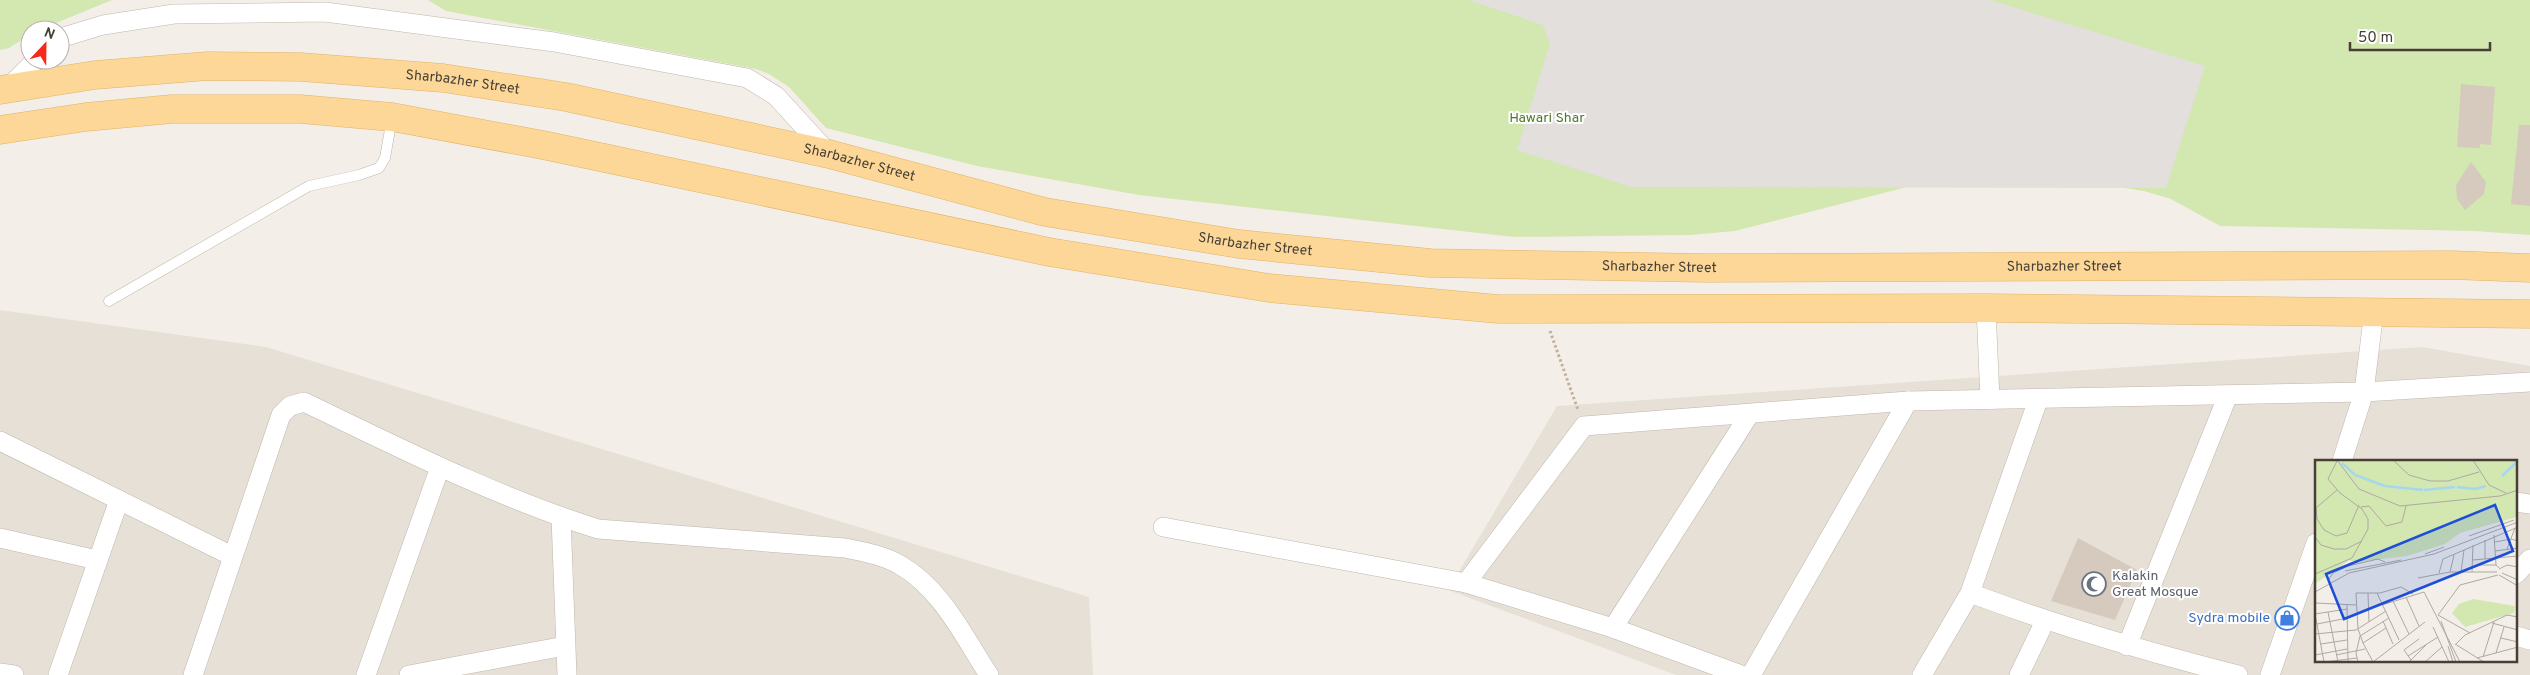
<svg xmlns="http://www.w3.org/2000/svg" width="2530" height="675" viewBox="0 0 2530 675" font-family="Overpass,sans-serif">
<rect width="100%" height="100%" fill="#f3efe8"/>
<g fill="#e7e0d6" fill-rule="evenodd">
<polygon points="0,310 266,347 1089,597 1093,675 0,675"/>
<path d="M 2422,347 L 2530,366 L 2530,675 L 1676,675 L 1448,590 L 1557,406 ZM 2316,461 L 2516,461 L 2516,661 L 2316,661 Z"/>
</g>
<g fill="#d3e7b1">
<polygon points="0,0 112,0 39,30 30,30 30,35 9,48 0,50"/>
<polygon points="428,0 2530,0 2530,235 2475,231 2220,226 2171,199 2144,191 2092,183 1946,177 1735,231 1690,235 1514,237 1139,195 977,166 826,128 789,87 769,74 756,69 446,11"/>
</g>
<polygon fill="#e2dfdc" points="1468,0 1990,0 2205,66 2166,188 1631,187 1517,150 1550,43 1543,25"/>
<g fill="#d5cabd">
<polygon points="2461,84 2495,87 2491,145 2480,144 2480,148 2457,147"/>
<polygon points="2519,125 2530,125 2530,206 2511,204"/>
<polygon points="2471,162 2486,182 2484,194 2465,210 2457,199 2456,185"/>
<polygon points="2078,538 2137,570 2115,620 2051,601"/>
</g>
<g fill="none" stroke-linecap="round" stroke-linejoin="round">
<g stroke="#bfb6aa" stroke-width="11">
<polyline id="service" points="109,301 309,186 359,175 379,168 385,158 392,118"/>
</g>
<g stroke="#bfb6aa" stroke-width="20">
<g id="minor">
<polyline points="60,38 103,25 174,14 325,12 554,42 747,78 776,96 829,154"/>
<polyline points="7,89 36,60"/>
<polyline points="1986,308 1990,400"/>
<polyline points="0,441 232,556"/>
<polyline points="2342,461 2364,392 2374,311"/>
<polyline points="2516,502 2530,504"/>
<polyline points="561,517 567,675"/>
<polyline points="1163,527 1466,583 1613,628 1741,675"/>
<polyline points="0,538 97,560"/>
<polyline points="2516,574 2530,559"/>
<polyline points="1466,583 1584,426 1908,401 2364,392 2530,382"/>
<path d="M 1970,593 C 2058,626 2147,652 2238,675"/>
<polyline points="1613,628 1749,415"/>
<polyline points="2516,636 2530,640"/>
<polyline points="2127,646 2228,395"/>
<polyline points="0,673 14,675"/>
<polyline points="58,675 119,500"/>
<path d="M 193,675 L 281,415 L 290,406 L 304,402 C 400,448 496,497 598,529 L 845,548 C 864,552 883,555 900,565 C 941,588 964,637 989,675"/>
<polyline points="366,675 440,467"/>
<polyline points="409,675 565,646"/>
<polyline points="1751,675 1908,401"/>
<polyline points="1922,675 1970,593 2038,400"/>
<polyline points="2019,675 2045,621"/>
<polyline points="2270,675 2316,543"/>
</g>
</g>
<g stroke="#e2b267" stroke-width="29">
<g id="primary">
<path id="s1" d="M 0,90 L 95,75 L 208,66 L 301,67 L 443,78 L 566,97 L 829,154 L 1045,212 L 1239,244 L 1430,263 L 1705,268 L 2451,265 L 2530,268"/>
<polyline points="0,130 86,117 172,109 300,109 392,117 543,145 1049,252 1269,288 1498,309 1986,308 2530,314"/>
</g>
</g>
<polyline stroke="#c0b09c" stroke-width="3" stroke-dasharray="2.5 2.5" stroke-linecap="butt" points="1550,331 1578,410"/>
<use href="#service" stroke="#fff" stroke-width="10"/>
<use href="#minor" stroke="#fff" stroke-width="19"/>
<use href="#primary" stroke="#fcd798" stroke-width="28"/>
</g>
<defs>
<g id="mosque-ring" transform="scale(1.25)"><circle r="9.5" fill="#fff" stroke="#6b7280" stroke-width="1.5"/><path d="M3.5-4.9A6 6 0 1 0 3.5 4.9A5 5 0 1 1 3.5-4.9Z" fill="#6b7280"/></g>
<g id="shop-ring" transform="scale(1.25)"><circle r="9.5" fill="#fff" stroke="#3f7fe0" stroke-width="1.5"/><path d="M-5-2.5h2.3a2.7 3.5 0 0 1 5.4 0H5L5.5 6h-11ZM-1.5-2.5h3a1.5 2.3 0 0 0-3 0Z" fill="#3f7fe0"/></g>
</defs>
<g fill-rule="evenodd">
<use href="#mosque-ring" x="2094" y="584"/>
<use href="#shop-ring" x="2287" y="618"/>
</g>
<g text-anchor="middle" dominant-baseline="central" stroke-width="4" stroke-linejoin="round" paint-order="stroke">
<g font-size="14" fill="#473f36" stroke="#fff">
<text stroke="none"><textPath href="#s1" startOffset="465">Sharbazher Street</textPath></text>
<text stroke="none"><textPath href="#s1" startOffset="870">Sharbazher Street</textPath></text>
<text stroke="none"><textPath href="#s1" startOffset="1275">Sharbazher Street</textPath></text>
<text stroke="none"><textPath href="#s1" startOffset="1680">Sharbazher Street</textPath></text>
<text stroke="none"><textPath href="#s1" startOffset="2085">Sharbazher Street</textPath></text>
</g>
<g font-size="14" fill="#4e782a" stroke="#fff">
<text x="1547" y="118">Hawari Shar</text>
</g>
<g font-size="14" fill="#5b616d" stroke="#fff" text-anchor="start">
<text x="2112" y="576">Kalakin<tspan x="2112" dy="16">Great Mosque</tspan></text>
</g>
<g font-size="14" fill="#366cbe" stroke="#fff" text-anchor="end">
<text x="2270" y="618">Sydra mobile</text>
</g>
</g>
<g transform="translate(2315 460)">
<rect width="202" height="202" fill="#f3efe8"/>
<path d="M 158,139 L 200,146 L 199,153 L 150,167 L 137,153 L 144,144 Z" fill="#d3e7b1"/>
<path d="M 0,0 L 202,0 L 202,57 L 145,73 L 130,84 L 92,96 L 41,102 L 34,100 L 0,124 Z" fill="#d3e7b1"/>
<path fill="none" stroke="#a5d7ef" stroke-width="2.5" d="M 27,3 L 40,15 L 70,26M 187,16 L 203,1M 70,26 L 108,30M 142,27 L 160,29 L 171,26M 109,30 L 140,27"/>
<path fill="none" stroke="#aea9a1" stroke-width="1" d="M 22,0 L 44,29 L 85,46 L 185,36 L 203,30M 78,0 L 94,15 L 115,21 L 133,21 L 164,12M 158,0 L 174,25 L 191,33M 22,30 L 1,48 L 2,59 L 9,70 L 21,76 L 32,73 L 44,45M 46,47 L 54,46 L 71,66 L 87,62 L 91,46M 179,75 L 181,105 L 184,108M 154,76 L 199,60M 0,77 L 6,85 L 19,89 L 31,89 L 47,81M 170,80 L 170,99M 180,82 L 196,79 L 203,81M 192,89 L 200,68M 180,91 L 203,88M 110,94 L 129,87M 158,100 L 203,96M 164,105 L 181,105M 184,109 L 192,105 L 203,107M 30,111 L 86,100M 135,112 L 139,95M 146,112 L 149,90M 157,112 L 158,85M 124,113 L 128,99 L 203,67M 187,113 L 203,120M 0,114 L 37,98 L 53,69 L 53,59 L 47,49 L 25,33 L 13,19 L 22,1M 184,115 L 203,126M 103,118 L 135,112 L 182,112M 14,119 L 18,113 L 33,106 L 63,99 L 70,102M 0,132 L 34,113 L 119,94 L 203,62M 53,133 L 54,162M 62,133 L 84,180M 98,134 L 86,127 L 65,133 L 41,133 L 43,169 L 48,183 L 58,202 L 110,162M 91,137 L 104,166M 78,141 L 94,174M 0,143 L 41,145M 32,144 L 33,202M 67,145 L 109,132 L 145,202M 13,152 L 23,202M 0,154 L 9,202M 0,154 L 32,149M 68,161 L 78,184M 126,161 L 141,202M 177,163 L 203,170M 2,164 L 33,158M 118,167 L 134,202M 155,173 L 123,155 L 145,125 L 183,115M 0,174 L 41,170 L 71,151M 186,178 L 203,182M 48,183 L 71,168M 6,184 L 32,180M 140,184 L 169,202M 141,184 L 150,175 L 192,155 L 203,157M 133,186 L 138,202M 181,193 L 189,167M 0,195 L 32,189M 21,195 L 50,189M 93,196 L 123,177M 168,197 L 179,162M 162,198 L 203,187M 96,200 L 89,190 L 104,179M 10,202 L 42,198M 43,202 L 41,193 L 45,176 L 74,158M 94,202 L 111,185M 110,202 L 127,187"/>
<path fill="#1d4ed8" fill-opacity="0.15" stroke="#1d4ed8" stroke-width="2.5" d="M 180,45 L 198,91 L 29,159 L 11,114 Z"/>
<rect width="202" height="202" fill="none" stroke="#473f36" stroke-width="2.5"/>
</g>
<g transform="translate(45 45) rotate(22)"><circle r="24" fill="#ffffff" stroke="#b5b2af"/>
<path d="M0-4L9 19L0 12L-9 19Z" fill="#f62a1c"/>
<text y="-8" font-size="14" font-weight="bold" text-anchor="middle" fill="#473f36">N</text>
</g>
<path d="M2350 42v8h140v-8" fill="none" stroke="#473f36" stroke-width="2.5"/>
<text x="2358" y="42" font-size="15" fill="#473f36" stroke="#ffffff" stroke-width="4" paint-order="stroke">50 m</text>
</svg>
